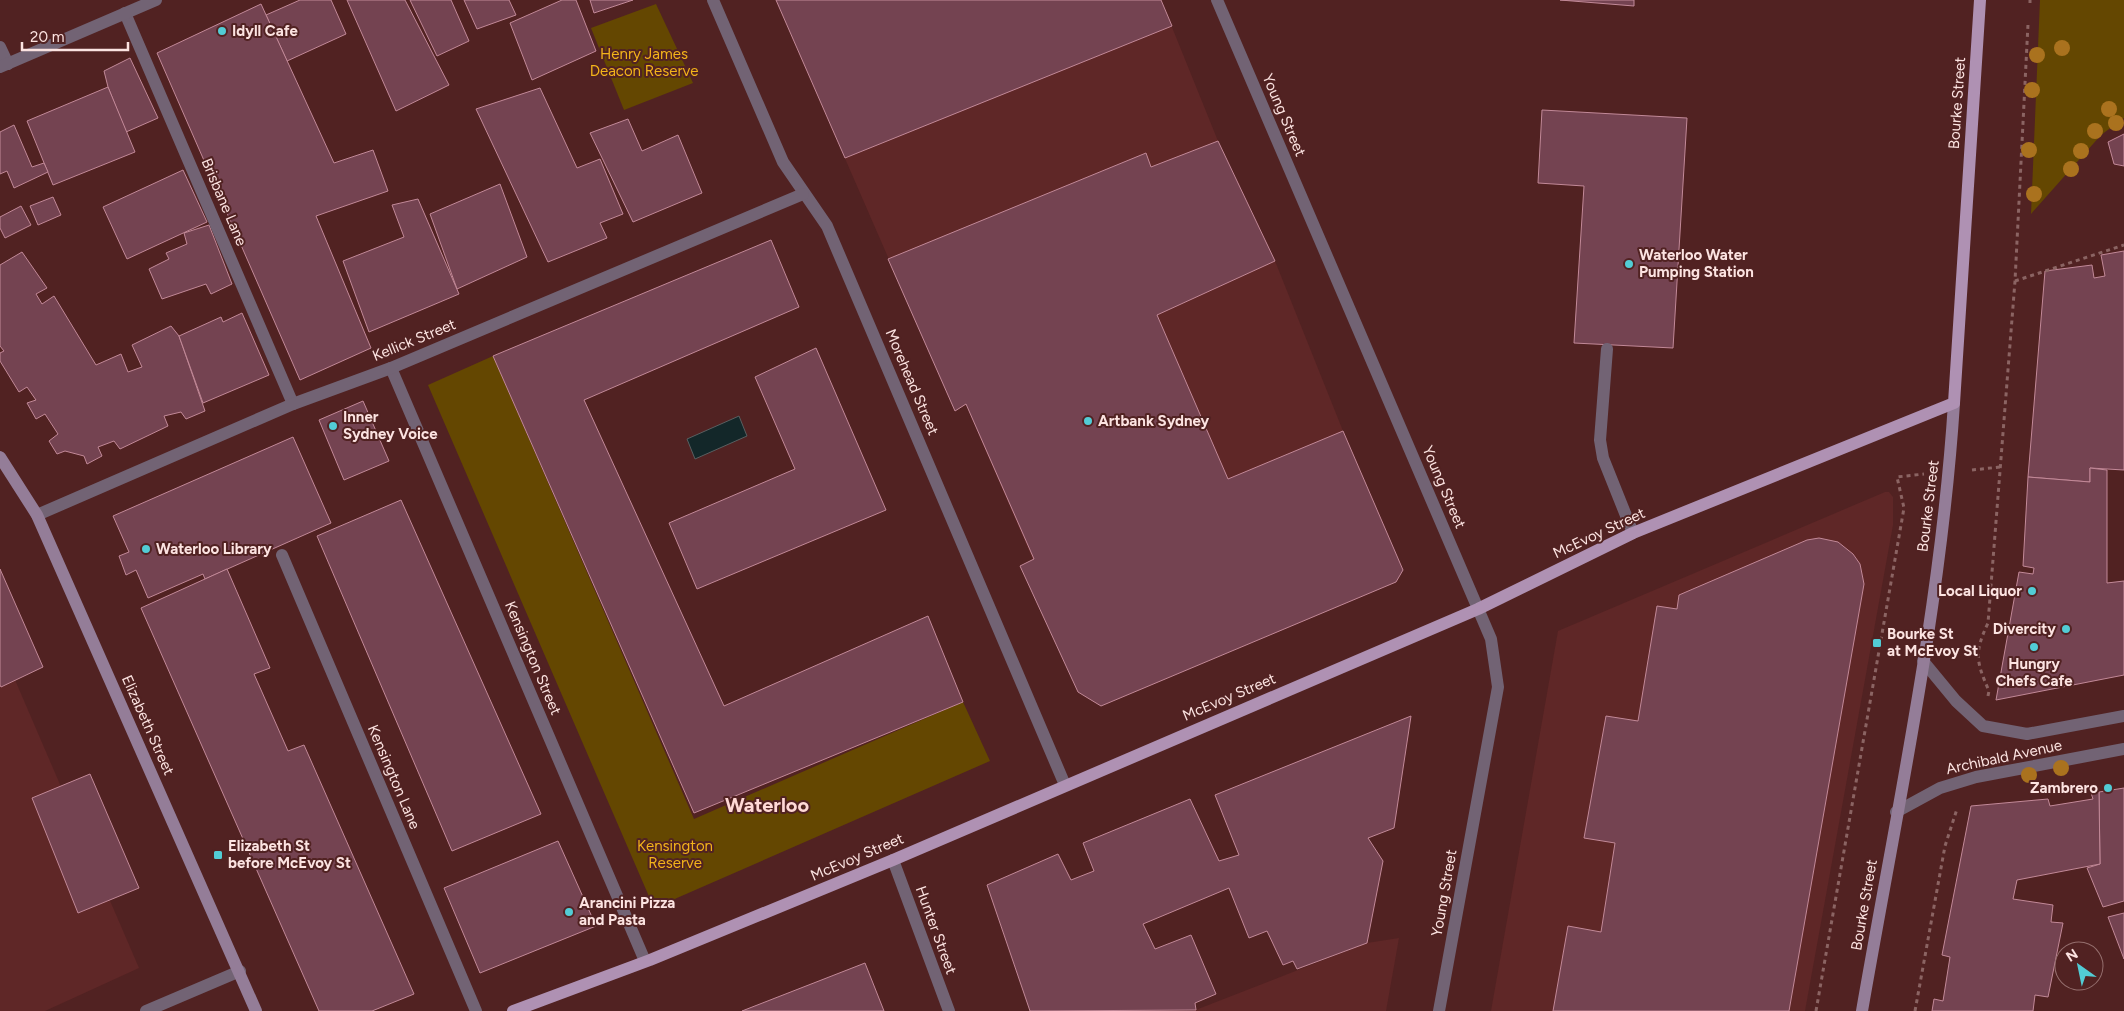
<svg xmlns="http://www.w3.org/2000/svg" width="2124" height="1011" viewBox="0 0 2124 1011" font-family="Figtree,sans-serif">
<rect width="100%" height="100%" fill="#512222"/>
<g fill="#5f2727">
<polygon points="776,0 1161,0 1218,141 1275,261 1343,431 1403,570 1396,582 1033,560 966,405 955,411"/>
<polygon points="1885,492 1889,492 1893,497 1893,525 1805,1011 1491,1011 1558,631"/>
<polygon points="0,645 139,968 45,1011 0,1011"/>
<polygon points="1399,938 1386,1011 1193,1011 1367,943"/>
</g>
<g fill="#644701">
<polygon points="2040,0 2124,0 2124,118 2101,135 2031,214"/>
<polygon points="656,4 693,83 624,110 591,28"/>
<polygon points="493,356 694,819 963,702 990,761 654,908 428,385"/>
</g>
<polygon fill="#132729" stroke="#595f60" points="739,416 747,436 695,459 687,439"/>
<g fill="#744351" stroke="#c28998">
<polygon points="300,0 331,0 346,34 287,61 266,15"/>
<polygon points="347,0 405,0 449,85 396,111"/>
<polygon points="410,0 451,0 469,41 437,56"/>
<polygon points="464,0 509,0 516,15 477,29"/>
<polygon points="562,0 576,0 596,51 532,80 510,23"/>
<polygon points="590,0 633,0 594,13"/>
<polygon points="776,0 1161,0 1172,26 845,158"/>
<polygon points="1560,0 1634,0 1634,6"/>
<polygon points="261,4 334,163 373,150 388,191 316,216 371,348 300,380 157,53"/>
<polygon points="130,58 158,118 126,132 108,87 104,71"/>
<polygon points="108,87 135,152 53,185 27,121"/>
<polygon points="540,88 577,168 600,159 623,214 600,223 607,238 548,262 476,109"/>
<polygon points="1542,110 1687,118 1673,348 1574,343 1584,186 1538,183"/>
<polygon points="628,119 642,151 678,135 702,193 633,222 590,133"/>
<polygon points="14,125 32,167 44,163 48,172 14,188 7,171 0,174 0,132"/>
<polygon points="2124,134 2124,166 2114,164 2108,142"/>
<polygon points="1218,141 1275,261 1157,315 1228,479 1343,431 1403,570 1396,582 1101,706 1078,692 1020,566 1034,559 966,404 955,411 888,259 1146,153 1151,167"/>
<polygon points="183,170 207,222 127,259 103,207"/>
<polygon points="500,184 527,257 457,289 430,214"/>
<polygon points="53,197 61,215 38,225 30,206"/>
<polygon points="418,199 459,294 369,332 343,261 404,237 392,205"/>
<polygon points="21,206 31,225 5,238 0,228 0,217"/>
<polygon points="209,225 232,284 211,294 206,284 162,299 149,269 169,259 166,253 187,244 184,233"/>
<polygon points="771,240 799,307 584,400 724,706 928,616 963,702 694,813 493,356"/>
<polygon points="2124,251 2124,470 2090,468 2090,482 2028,477 2045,271 2092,265 2094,278 2105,276 2101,255"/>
<polygon points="22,252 47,288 36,294 42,304 54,296 96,365 121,354 128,372 142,367 132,345 171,326 179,336 205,411 186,419 181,412 164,416 168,426 120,449 114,441 98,447 102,456 87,464 84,456 65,451 57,454 49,441 58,434 45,414 36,419 27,403 36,400 27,387 19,392 0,361 0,353 4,351 0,346 0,265"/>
<polygon points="242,313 269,375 203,403 179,336 221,317 223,322"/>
<polygon points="816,348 886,510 697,589 669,523 795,469 755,377"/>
<polygon points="363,401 389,461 344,480 319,420"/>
<polygon points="293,437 331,523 205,579 203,574 148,598 136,570 126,575 119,556 129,552 113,516"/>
<polygon points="2090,468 2107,470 2107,583 2124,581 2124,675 1996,700 2019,572 2033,574 2034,568 2023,566 2028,477 2090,482"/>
<polygon points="401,500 541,814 452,851 317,536"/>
<polygon points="1819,538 1838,542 1853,554 1860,564 1864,584 1789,1011 1553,1011 1568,926 1601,932 1615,843 1584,838 1606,716 1638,721 1657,606 1677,609 1679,595 1807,540"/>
<polygon points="0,569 43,667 1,687 0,685"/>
<polygon points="227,569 270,668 254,674 288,751 304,745 414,994 372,1011 319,1011 141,608"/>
<polygon points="1411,716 1394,828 1368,838 1383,861 1367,943 1297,969 1293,961 1283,965 1267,931 1249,938 1229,888 1143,924 1155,949 1191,935 1216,994 1195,1003 1196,1010 1030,1011 987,885 1058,854 1071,880 1094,871 1083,843 1190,799 1219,861 1239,855 1215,795"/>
<polygon points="90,774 139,888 78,913 32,798"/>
<polygon points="2124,788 2124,901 2103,907 2087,868 2100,864 2099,792"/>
<polygon points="2099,792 2100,864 2017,880 2013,899 2053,905 2051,922 2063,923 2048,997 2035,995 2033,1011 1932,1011 1934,999 1943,1001 1950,957 1942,955 1971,806 2048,799 2050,806 2093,799 2091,793"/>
<polygon points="558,841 596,926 480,973 444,888"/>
<polygon points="2124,913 2124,959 2108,917"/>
<polygon points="865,963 884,1011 742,1011"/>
</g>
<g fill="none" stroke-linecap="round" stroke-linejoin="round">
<g stroke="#8b6463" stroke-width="3" stroke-dasharray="4 4" stroke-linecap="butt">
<polyline points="2030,3 2030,0"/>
<polyline points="2015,281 2124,245"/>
<polyline points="1972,470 2000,467"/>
<path d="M 1988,696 L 1989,691 C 1976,661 1974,653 1988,623 L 2015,281 L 2028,24"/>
<polyline points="1816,1011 1904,508 1897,477 1924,474"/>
<polyline points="1915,1011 1945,846 1957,809"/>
</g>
<g stroke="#726374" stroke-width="12">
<polyline points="125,13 293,404"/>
<polyline points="0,47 8,64"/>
<polyline points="1607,349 1600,440 1603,458 1633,533"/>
<polyline points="282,555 476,1011"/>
<polyline points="146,1011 240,971"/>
</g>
<g stroke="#726374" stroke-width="12">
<polyline points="713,0 783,162 827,226 1065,785"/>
<polyline points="1217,0 1491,639 1498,687 1439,1011"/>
<polyline points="0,67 156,0"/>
<polyline points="391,368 645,961"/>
<polyline points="37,515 293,404 391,368 803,194"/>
<polyline points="1923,661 1956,701 1983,726 2027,734 2124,716"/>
<polyline points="1896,812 1940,788 1976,777 2124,749"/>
<polyline points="893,860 949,1011"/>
</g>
<g stroke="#947d98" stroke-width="12">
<polyline points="0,457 37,515 256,1011"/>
<path d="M 1862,1011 C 1897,809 1941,607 1954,403"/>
</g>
<polyline stroke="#af91b3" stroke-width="12" points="513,1011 650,960 893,860 1478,609 1633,533 1954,403 1980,0"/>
</g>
<g fill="#aa721e">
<circle cx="2062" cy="48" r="8"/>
<circle cx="2037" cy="55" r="8"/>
<circle cx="2032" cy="90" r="8"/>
<circle cx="2109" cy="109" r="8"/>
<circle cx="2116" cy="123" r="8"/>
<circle cx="2095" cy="131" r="8"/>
<circle cx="2029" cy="150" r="8"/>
<circle cx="2081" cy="151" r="8"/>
<circle cx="2071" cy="169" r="8"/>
<circle cx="2034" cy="194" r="8"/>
<circle cx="2061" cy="768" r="8"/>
<circle cx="2029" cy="775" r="8"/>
</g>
<g fill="#52ccd5" stroke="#512222" stroke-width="2">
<circle cx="222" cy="31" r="5"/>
<circle cx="1629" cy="264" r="5"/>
<circle cx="1088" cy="421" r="5"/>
<circle cx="333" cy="426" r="5"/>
<circle cx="146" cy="549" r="5"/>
<circle cx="2032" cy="591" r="5"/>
<circle cx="2066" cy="629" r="5"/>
<rect x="1872" y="638" width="10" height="10" rx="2.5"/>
<circle cx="2034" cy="647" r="5"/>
<circle cx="2108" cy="788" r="5"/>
<rect x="213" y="850" width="10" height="10" rx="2.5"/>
<circle cx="569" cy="912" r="5"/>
</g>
<g text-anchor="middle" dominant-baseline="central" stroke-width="4" stroke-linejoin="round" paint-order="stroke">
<g font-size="15" font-weight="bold" fill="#fce3e1" stroke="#512222" text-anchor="start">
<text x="232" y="31">Idyll Cafe</text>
<text x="1639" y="255">Waterloo Water<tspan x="1639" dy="17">Pumping Station</tspan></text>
<text x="343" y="417">Inner<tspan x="343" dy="17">Sydney Voice</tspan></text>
<text x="1098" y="421">Artbank Sydney</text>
<text x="156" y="549">Waterloo Library</text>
<text x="2022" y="591" text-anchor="end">Local Liquor</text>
<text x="2056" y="629" text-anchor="end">Divercity</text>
<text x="1887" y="634">Bourke St<tspan x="1887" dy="17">at McEvoy St</tspan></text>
<text x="2034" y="664" text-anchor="middle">Hungry<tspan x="2034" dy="17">Chefs Cafe</tspan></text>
<text x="2098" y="788" text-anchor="end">Zambrero</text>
<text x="228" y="846">Elizabeth St<tspan x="228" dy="17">before McEvoy St</tspan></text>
<text x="579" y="903">Arancini Pizza<tspan x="579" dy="17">and Pasta</tspan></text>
</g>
<g font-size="15" fill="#f3b41a" stroke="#512222">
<text x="644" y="54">Henry James<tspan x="644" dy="17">Deacon Reserve</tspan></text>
<text x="675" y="846">Kensington<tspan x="675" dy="17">Reserve</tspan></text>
</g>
<g font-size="15" fill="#fce3e1" stroke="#512222">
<text transform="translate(1957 103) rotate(-86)">Bourke Street</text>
<text transform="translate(1284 115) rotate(67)">Young Street</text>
<text transform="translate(224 202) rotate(67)">Brisbane Lane</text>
<text transform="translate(414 340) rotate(-22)">Kellick Street</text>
<text transform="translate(912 382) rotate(67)">Morehead Street</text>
<text transform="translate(1444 487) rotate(67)">Young Street</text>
<text transform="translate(1928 506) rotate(-83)">Bourke Street</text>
<text transform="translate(1599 533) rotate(-25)">McEvoy Street</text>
<text transform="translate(533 658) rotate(67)">Kensington Street</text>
<text transform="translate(1229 697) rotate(-23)">McEvoy Street</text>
<text transform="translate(148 725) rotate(66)">Elizabeth Street</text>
<text transform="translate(2004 757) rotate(-12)">Archibald Avenue</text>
<text transform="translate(394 777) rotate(67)">Kensington Lane</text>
<text transform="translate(857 857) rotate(-23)">McEvoy Street</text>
<text transform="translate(1444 893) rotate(-80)">Young Street</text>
<text transform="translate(1864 905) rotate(-80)">Bourke Street</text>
<text transform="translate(936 930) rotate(70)">Hunter Street</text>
</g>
<g font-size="20" font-weight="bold" fill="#ffd9d6" stroke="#512222">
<text x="767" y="805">Waterloo</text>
</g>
</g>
<g transform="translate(2079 966) rotate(327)"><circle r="24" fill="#512222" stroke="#956f6e"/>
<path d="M0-4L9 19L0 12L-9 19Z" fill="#52ccd5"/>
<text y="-8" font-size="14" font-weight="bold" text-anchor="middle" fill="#fce3e1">N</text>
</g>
<path d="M22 42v8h106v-8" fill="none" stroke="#fce3e1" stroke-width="2.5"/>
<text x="30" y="42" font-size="15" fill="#fce3e1" stroke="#512222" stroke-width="4" paint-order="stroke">20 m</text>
</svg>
